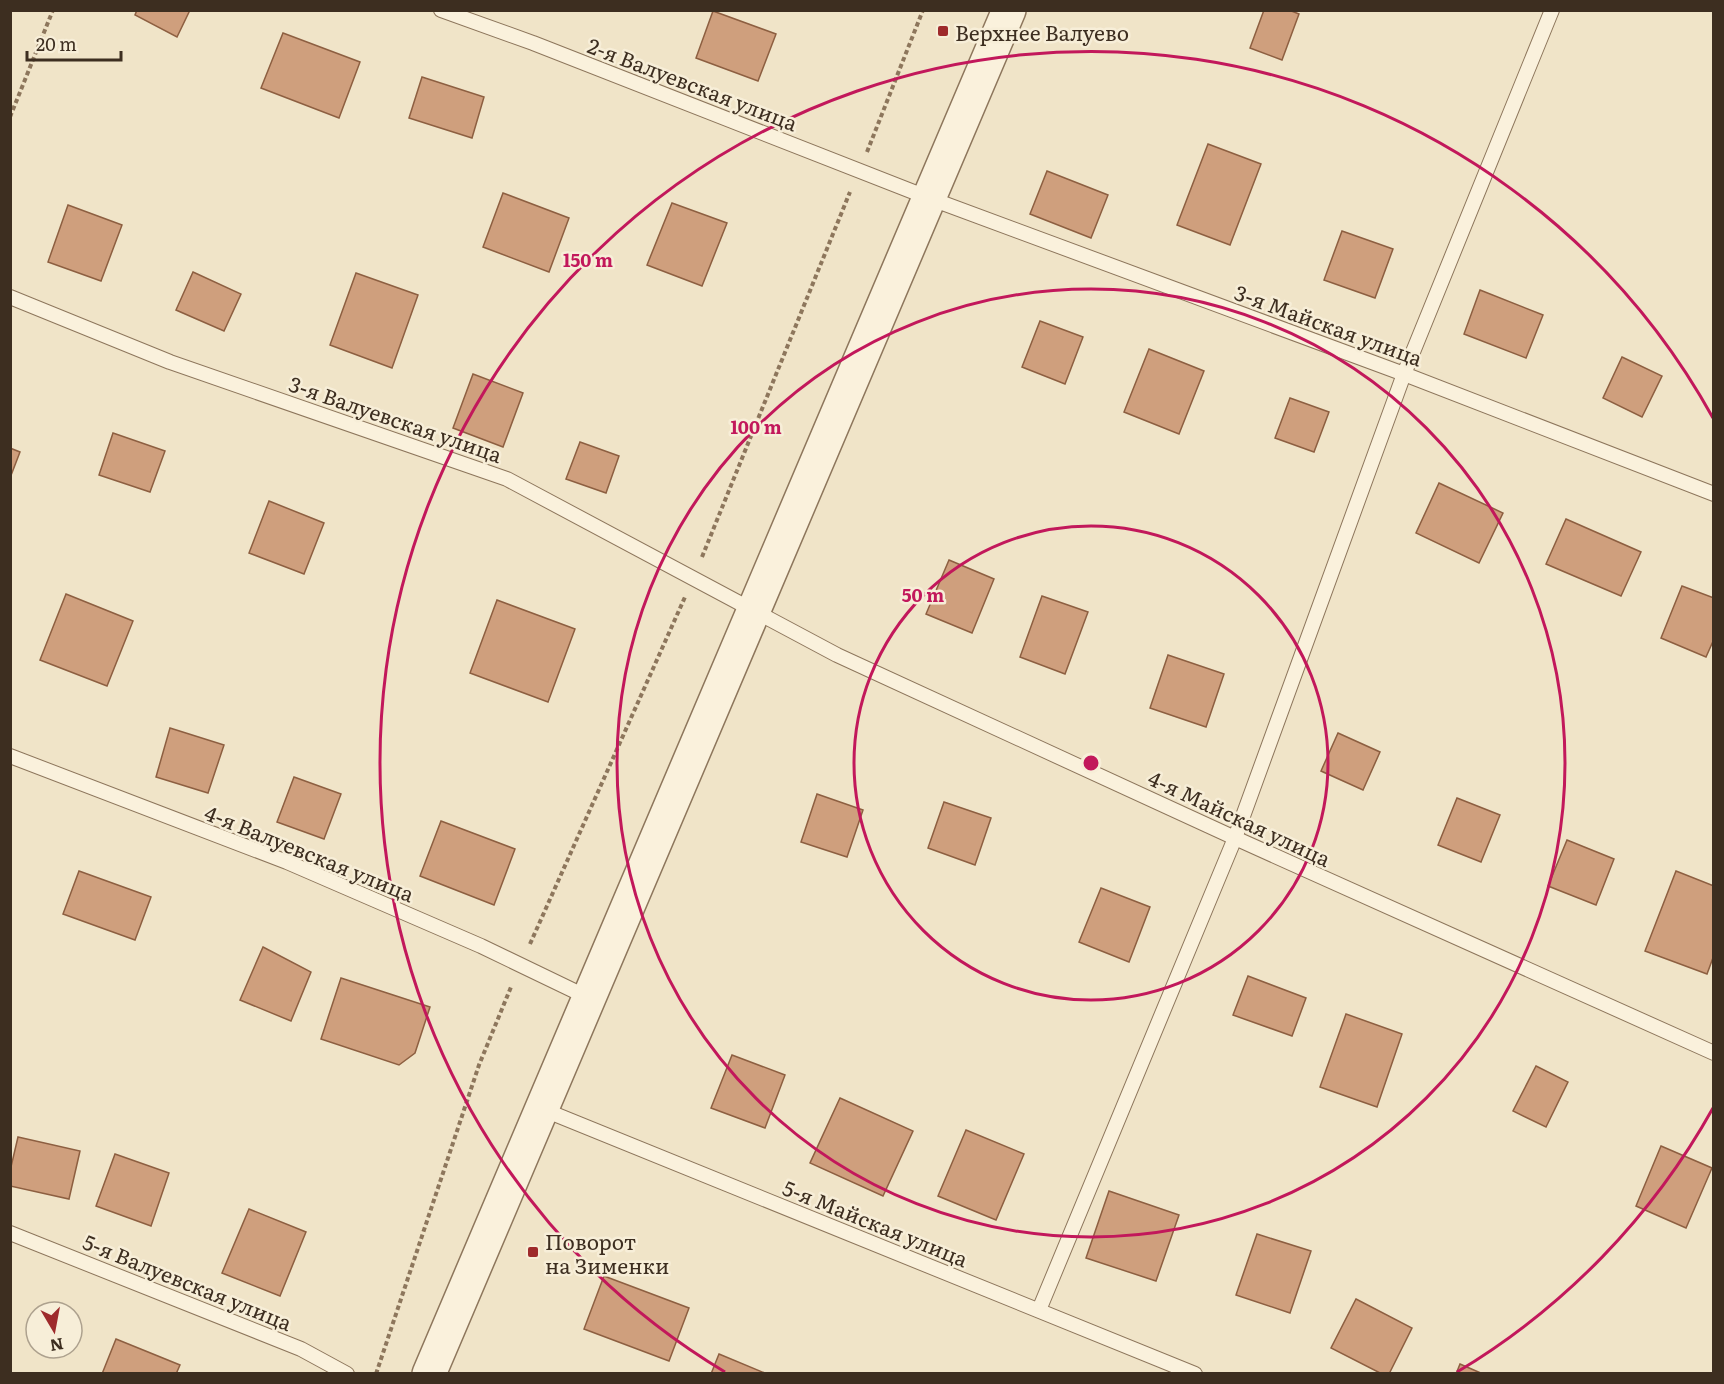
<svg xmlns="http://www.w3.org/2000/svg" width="1724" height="1384" viewBox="0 0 1724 1384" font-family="Literata,serif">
<rect width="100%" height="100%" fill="#f0e4c8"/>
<g fill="#cf9f7d" stroke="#8d5f41" stroke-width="1.5">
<polygon points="137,10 190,10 177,37 135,15"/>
<polygon points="1264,10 1289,10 1299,14 1282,60 1250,48"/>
<polygon points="713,11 776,34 758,81 696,58"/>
<polygon points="283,33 360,62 339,118 261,88"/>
<polygon points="422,77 484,97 472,138 409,118"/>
<polygon points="1208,144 1261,164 1230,245 1177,225"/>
<polygon points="1047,171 1108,195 1091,238 1030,214"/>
<polygon points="503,193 569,218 549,272 483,247"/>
<polygon points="672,203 727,223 702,286 647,265"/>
<polygon points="68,205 122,225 101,281 48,262"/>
<polygon points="1342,231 1393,249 1375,298 1324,280"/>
<polygon points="193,272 241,294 224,331 176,310"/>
<polygon points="356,273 418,295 392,368 330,345"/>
<polygon points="1480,290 1543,315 1526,358 1464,334"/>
<polygon points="1040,321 1083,337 1065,384 1022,367"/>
<polygon points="1149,349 1204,371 1179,434 1124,412"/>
<polygon points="1622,357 1662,376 1642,417 1603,398"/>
<polygon points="473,374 523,393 503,447 453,428"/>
<polygon points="1290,398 1329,412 1314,452 1275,438"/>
<polygon points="113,433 165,451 150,492 99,475"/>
<polygon points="580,442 619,456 606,493 566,479"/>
<polygon points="10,448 20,452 10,478"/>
<polygon points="1439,483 1503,513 1479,563 1416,533"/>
<polygon points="269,501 324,523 304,574 249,553"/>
<polygon points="1566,519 1641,552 1621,596 1546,564"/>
<polygon points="949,560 994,579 972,633 926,614"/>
<polygon points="1682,586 1714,598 1714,639 1706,657 1661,638"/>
<polygon points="66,594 133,621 107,686 40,660"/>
<polygon points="1042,596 1088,612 1065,674 1020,657"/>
<polygon points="497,600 575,629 548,702 470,673"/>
<polygon points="1168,655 1224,674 1206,727 1150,708"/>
<polygon points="170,728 224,745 208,793 156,777"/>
<polygon points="1338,733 1380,752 1363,790 1321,771"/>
<polygon points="294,777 341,794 324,839 277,822"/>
<polygon points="817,794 863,810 847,857 801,842"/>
<polygon points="1457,798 1500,815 1481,862 1438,845"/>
<polygon points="944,802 991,818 975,865 928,848"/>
<polygon points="441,821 515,849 494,905 420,876"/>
<polygon points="1567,840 1614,859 1596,905 1548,886"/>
<polygon points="79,871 151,897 135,940 63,914"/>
<polygon points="1676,871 1714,886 1714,955 1707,974 1645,951"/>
<polygon points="1101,888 1150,907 1129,962 1079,942"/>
<polygon points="263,947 311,972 291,1021 240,1000"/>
<polygon points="1248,976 1306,998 1292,1036 1233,1015"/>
<polygon points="341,978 430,1007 415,1053 399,1065 321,1039"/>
<polygon points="1346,1014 1402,1034 1377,1107 1320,1087"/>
<polygon points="732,1055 785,1075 765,1128 711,1108"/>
<polygon points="1536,1066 1568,1082 1546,1127 1513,1111"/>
<polygon points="840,1098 913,1131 883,1196 810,1163"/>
<polygon points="966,1130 1024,1154 996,1220 938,1196"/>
<polygon points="18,1137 80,1151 69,1199 10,1186 10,1171"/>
<polygon points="1661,1146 1712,1168 1686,1228 1636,1206"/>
<polygon points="115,1154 169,1173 151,1226 96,1206"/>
<polygon points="1109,1191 1179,1215 1156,1281 1086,1258"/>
<polygon points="249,1209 306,1232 280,1296 222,1273"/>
<polygon points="1257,1234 1311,1251 1290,1313 1236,1295"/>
<polygon points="604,1276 689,1308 669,1361 584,1329"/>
<polygon points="1356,1299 1412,1328 1389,1374 1382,1374 1331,1348"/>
<polygon points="116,1339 180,1365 176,1374 102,1374"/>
<polygon points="719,1354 767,1374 711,1374"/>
<polygon points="1460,1364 1483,1374 1456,1374"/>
</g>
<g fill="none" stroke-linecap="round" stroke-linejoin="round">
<g stroke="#8d765c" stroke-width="16">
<g id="service">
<polyline points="441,10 533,43 929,198 1404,374 1714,494"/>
<polyline points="10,297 170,362 507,479 837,655 1235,838 1714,1053"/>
<polyline points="10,756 287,862 481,946 589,998"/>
<polyline points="542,1109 1195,1374"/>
<polyline points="10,1233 301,1349 347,1374"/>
<polyline points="1039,1310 1235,838 1404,374 1552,10"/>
</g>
</g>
<g stroke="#8d765c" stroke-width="36">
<polyline id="tertiary" points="429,1374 1009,10"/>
</g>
<g stroke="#8d765c" stroke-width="4" stroke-dasharray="4.5 3" stroke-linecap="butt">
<polyline points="10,117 53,10"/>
<polyline points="867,152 923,10"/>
<polyline points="702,557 850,192"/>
<polyline points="530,944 685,597"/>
<polyline points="376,1374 479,1065 511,987"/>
</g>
<use href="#service" stroke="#faf1dc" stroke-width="14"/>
<use href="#tertiary" stroke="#faf1dc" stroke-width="33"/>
</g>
<g fill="none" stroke="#c2185b" stroke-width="3">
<circle cx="1091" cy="763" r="237"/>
<circle cx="1091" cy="763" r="474"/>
<path d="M1713 1108A711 711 0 0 1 1457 1372M725 1372A711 711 0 1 1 1713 418"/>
</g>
<g fill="#9e2a2b" stroke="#f7eed8" stroke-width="2">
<rect x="937" y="25" width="12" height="12" rx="3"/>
<rect x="527" y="1246" width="12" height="12" rx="3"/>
</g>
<g text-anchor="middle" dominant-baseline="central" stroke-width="5" stroke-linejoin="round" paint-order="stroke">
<g font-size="21" fill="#3d2e20" stroke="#f7eed8" text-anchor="start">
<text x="955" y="31">Верхнее Валуево</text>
<text x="545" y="1240">Поворот<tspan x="545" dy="24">на Зименки</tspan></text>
</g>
<g font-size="21" fill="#3d2e20" stroke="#f7eed8">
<text transform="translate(693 83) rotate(21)">2-я Валуевская улица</text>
<text transform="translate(1329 324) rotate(20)">3-я Майская улица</text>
<text transform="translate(396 418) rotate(19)">3-я Валуевская улица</text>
<text transform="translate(1240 817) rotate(25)">4-я Майская улица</text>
<text transform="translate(310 852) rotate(22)">4-я Валуевская улица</text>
<text transform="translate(876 1222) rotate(22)">5-я Майская улица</text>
<text transform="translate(188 1281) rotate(22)">5-я Валуевская улица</text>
</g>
</g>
<circle cx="1091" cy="763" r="9" fill="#c2185b" stroke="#f7eed8" stroke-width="3"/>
<g font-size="18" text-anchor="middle" font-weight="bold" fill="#c2185b" stroke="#f7eed8" stroke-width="5" stroke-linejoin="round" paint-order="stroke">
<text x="588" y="267">150 m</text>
<text x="756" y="434">100 m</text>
<text x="923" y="602">50 m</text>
</g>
<rect width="1724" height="1384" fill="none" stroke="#3d2e20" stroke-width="24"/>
<g transform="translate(54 1330) rotate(170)"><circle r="28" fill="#f7eed8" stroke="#ada18e" stroke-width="1.5"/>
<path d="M0-4.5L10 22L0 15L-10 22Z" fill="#9e2a2b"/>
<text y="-9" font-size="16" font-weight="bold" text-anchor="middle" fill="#3d2e20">N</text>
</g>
<path d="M27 51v9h94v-9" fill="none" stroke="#3d2e20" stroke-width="3"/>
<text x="36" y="51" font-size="18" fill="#3d2e20" stroke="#f7eed8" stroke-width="4.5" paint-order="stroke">20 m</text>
</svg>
